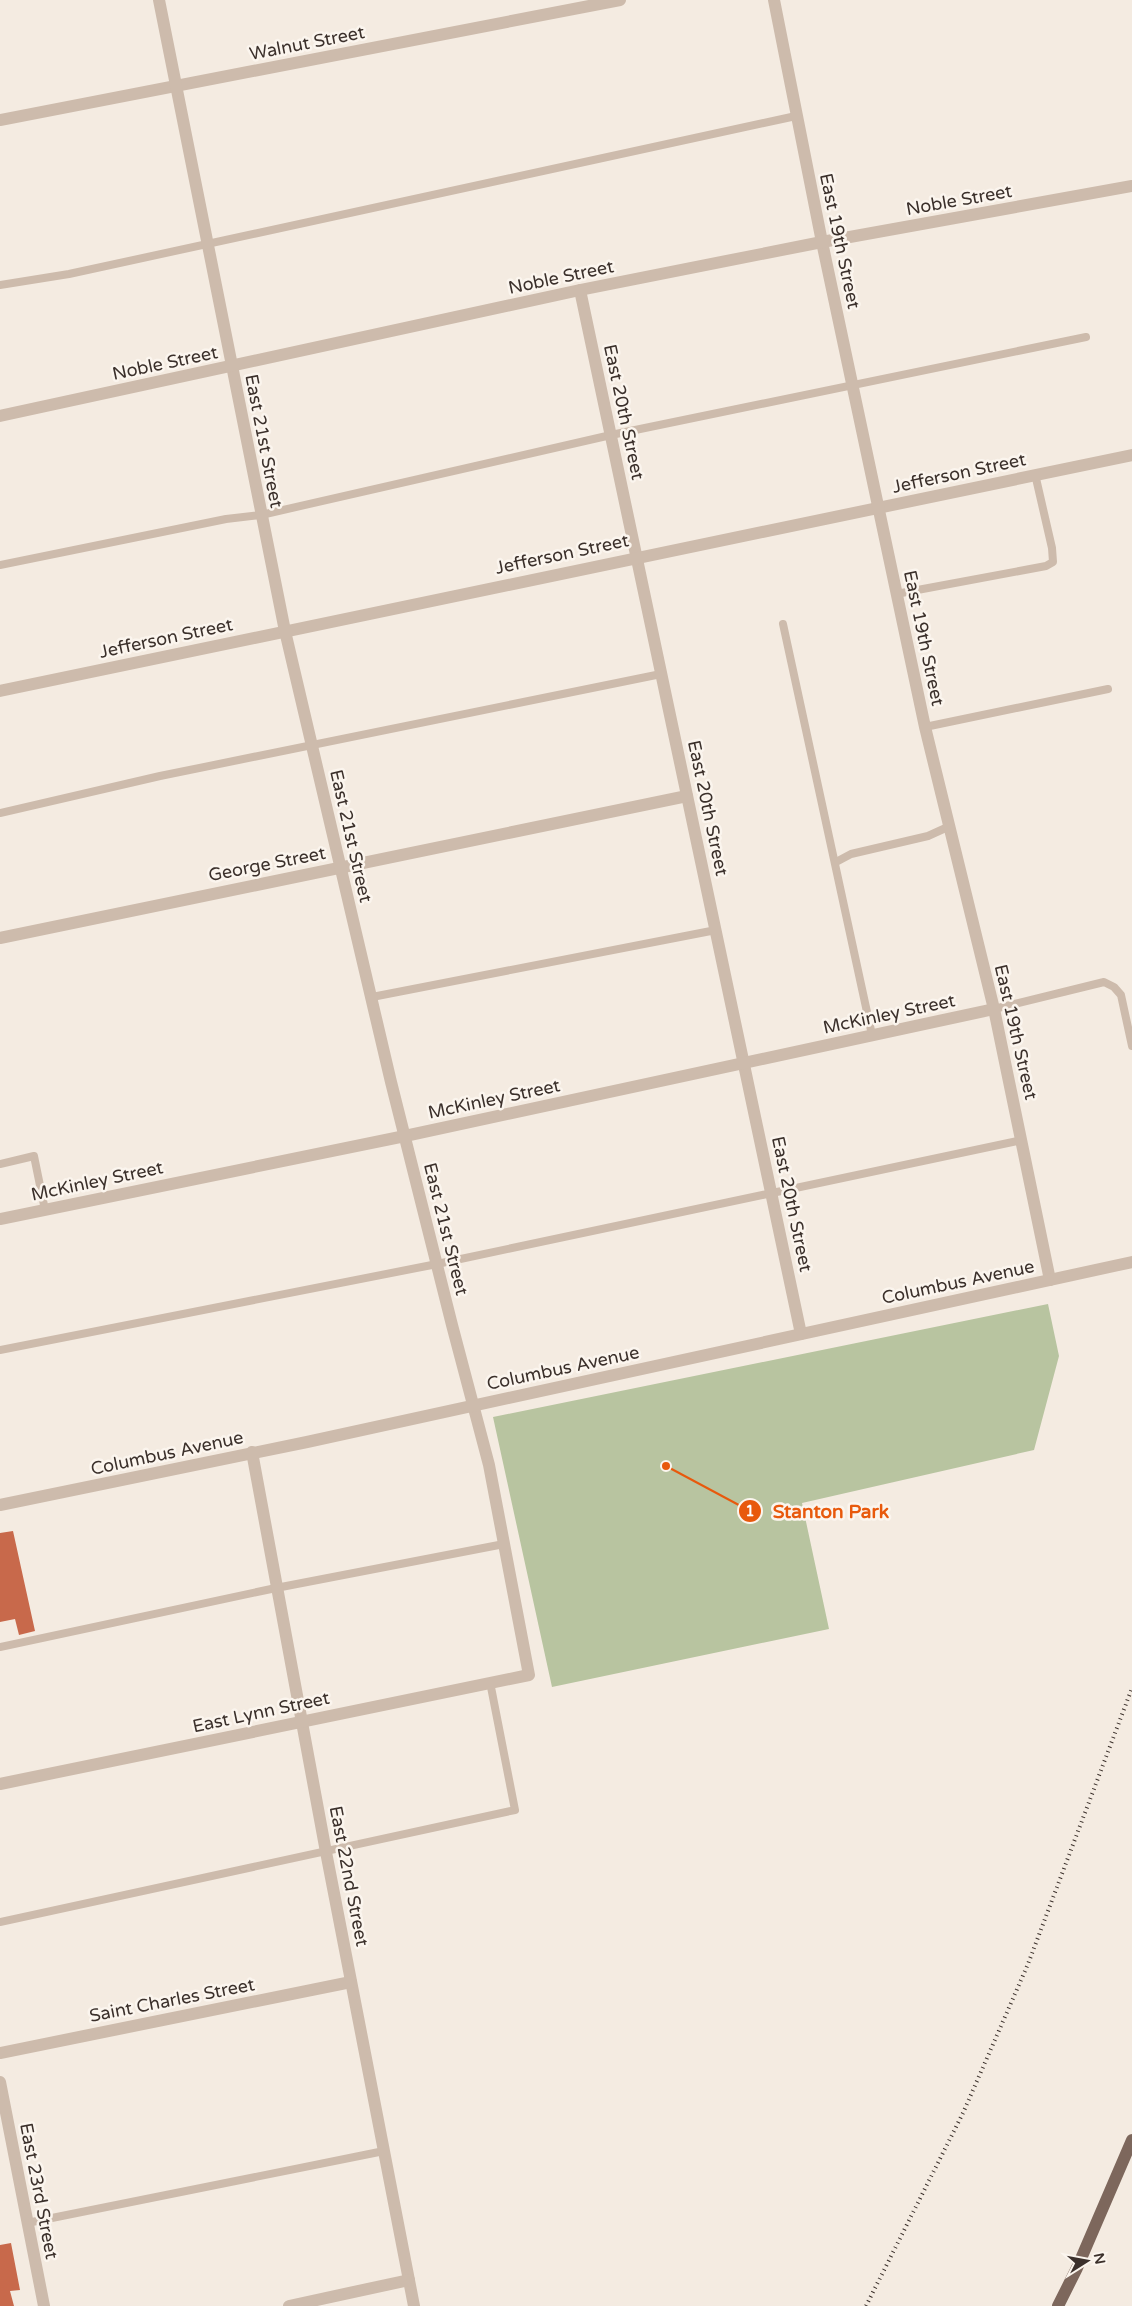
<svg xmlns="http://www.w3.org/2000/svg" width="1132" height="2306" viewBox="0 0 1132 2306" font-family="'Varela Round',sans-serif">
<rect width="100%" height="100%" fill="#f4ebe1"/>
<polygon fill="#b8c4a0" points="1048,1304 1059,1356 1034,1450 802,1503 829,1629 552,1687 493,1417"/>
<g fill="#c8694b">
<polygon points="13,1531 35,1631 19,1635 15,1619 0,1622 0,1533"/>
<polygon points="11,2243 20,2290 10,2291 14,2306 0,2306 0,2245"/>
</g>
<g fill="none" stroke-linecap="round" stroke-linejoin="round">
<g stroke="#cdbbac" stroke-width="8">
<polyline points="0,285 69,274 796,116"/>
<polyline points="0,565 226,519 261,515 611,435 1086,337"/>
<polyline points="896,594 1046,566 1053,562 1052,548 1035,474"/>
<polyline points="783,624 872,1035"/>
<polyline points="925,727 1108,689"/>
<polyline points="0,813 160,776 661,674"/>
<polyline points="836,862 851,854 928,836 950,826"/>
<polyline points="372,997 716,930"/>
<polyline points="994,1009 1104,982 1114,987 1121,995 1132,1046"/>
<polyline points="0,1164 34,1156 45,1210"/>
<polyline points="0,1350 437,1264 1022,1140"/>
<polyline points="0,1647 276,1588 504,1544"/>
<polyline points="0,1922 515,1810 490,1682"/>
<polyline points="27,2223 384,2151"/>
</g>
<g stroke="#cdbbac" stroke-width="12">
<polyline points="0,120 620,0"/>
<polyline points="580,290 801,1334"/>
<polyline points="0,691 1132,455"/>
<polyline points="0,938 687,796"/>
<polyline points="0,1219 405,1136 994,1009"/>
<polyline points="252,1452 326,1852 414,2306"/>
<polyline points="0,1784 529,1675 489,1465 452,1325 391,1082 285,631 159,0"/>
<polyline points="0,2053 351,1982"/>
<polyline points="289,2306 409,2280"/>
</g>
<g stroke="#cdbbac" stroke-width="12">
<polyline points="774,0 822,242 925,727 994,1009 1050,1280"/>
<polyline points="0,416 580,290 822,242 1132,186"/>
<polyline points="0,1505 307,1442 1132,1262"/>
<polyline points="0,2082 44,2306"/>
</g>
<polyline stroke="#7d675c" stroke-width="12" points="1058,2306 1077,2268 1132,2140"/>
<polyline stroke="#3b302b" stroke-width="4" stroke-dasharray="1 4" stroke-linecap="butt" points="866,2306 963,2113 1028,1964 1132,1688"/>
</g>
<g text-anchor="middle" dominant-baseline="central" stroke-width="5" stroke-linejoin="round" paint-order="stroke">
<g font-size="18" fill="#3b302b" stroke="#fbf5ee">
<text transform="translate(307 43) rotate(-11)">Walnut Street</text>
<text transform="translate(959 200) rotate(-10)">Noble Street</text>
<text transform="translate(840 241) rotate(78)">East 19th Street</text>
<text transform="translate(561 277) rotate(-12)">Noble Street</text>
<text transform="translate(165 363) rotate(-12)">Noble Street</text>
<text transform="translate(624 412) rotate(78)">East 20th Street</text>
<text transform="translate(264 441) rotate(79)">East 21st Street</text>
<text transform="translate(959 473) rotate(-12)">Jefferson Street</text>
<text transform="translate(562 554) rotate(-12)">Jefferson Street</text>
<text transform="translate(166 638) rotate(-12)">Jefferson Street</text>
<text transform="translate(924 638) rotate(78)">East 19th Street</text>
<text transform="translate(708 808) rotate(78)">East 20th Street</text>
<text transform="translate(351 836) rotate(77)">East 21st Street</text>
<text transform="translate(267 864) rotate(-11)">George Street</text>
<text transform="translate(889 1014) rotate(-12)">McKinley Street</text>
<text transform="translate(1016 1032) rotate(77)">East 19th Street</text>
<text transform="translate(494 1099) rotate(-12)">McKinley Street</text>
<text transform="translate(97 1181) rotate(-12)">McKinley Street</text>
<text transform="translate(792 1204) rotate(78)">East 20th Street</text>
<text transform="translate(446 1229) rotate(76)">East 21st Street</text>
<text transform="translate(958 1282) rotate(-12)">Columbus Avenue</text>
<text transform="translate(563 1368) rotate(-12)">Columbus Avenue</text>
<text transform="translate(167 1453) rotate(-12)">Columbus Avenue</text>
<text transform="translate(261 1712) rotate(-12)">East Lynn Street</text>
<text transform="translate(349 1876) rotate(79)">East 22nd Street</text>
<text transform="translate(172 2000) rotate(-11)">Saint Charles Street</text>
<text transform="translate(39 2191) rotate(79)">East 23rd Street</text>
</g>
</g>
<path fill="none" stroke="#e8590c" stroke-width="2" d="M666 1466L750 1511"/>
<g fill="#e8590c" stroke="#fbf5ee" stroke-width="2">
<circle cx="666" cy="1466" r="5"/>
<circle cx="750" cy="1511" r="12"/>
</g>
<g font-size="15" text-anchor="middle" font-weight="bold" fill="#fff">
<text x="750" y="1516">1</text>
</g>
<g font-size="19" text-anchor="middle" font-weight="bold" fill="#e8590c" stroke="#fbf5ee" stroke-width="5" stroke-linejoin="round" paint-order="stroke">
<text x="831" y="1518">Stanton Park</text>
</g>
<g transform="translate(1087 2261) rotate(79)" stroke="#fbf5ee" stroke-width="4" paint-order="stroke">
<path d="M0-4L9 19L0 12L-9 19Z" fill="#3b302b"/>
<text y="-8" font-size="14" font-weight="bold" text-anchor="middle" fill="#3b302b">N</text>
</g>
</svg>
